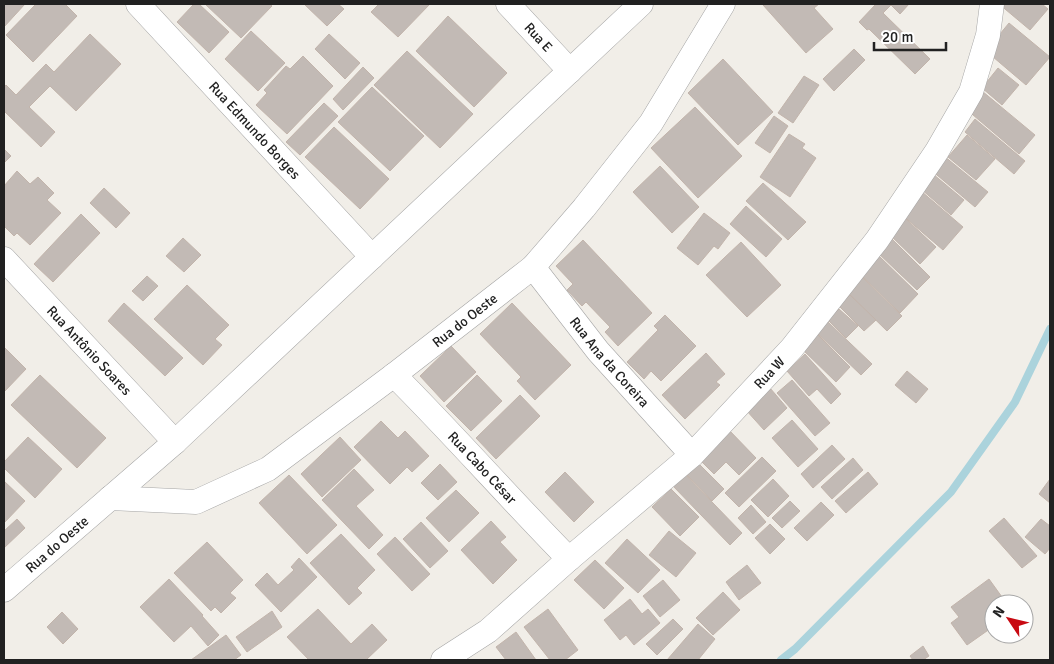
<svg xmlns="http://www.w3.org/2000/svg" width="1054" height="664" viewBox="0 0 1054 664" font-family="Signika,sans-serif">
<rect width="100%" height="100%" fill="#f1eee8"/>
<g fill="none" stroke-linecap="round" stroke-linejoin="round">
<polyline stroke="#abd3dc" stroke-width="8" points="781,660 795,649 951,492 1015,402 1050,329"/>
</g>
<g fill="#c2bab5" stroke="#c2b4ab">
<polygon points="4,4 25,4 4,27"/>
<polygon points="36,4 65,4 77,16 33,62 6,35"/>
<polygon points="194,4 199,4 229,32 209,53 177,22"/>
<polygon points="205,4 270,4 272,6 241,38"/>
<polygon points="304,4 338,4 344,9 327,26"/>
<polygon points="379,4 430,4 398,37 371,12"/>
<polygon points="765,4 819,4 814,8 833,29 806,53 763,5"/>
<polygon points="876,4 909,4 900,14 891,5 883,13 930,59 915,74 869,29 867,30 859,22"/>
<polygon points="999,4 1042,4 1048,9 1030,30"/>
<polygon points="448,16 507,73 474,107 416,51"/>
<polygon points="1009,23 1050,57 1026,85 986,51"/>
<polygon points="251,31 285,63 258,91 225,59"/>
<polygon points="90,34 121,64 76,111 50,86 29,107 55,132 41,147 4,111 4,87 6,85 16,95 46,64 54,72"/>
<polygon points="329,34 360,63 345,79 315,49"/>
<polygon points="854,49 865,60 834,91 823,79"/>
<polygon points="407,51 473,114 440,148 374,85"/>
<polygon points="303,56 333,86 287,134 256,105 267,93 264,90 286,66 290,69"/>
<polygon points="723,59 773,112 738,145 688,93"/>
<polygon points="363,67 374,78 343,110 333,99"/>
<polygon points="998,68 1019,85 1002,105 982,88"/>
<polygon points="804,76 819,85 793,123 778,113"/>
<polygon points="372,87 424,136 390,171 338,122"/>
<polygon points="982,91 1035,135 1019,154 966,109"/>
<polygon points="324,103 338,116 300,155 286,142"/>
<polygon points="695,107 742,156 698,198 651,148"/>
<polygon points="774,116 788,126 770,153 755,143"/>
<polygon points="975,119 1025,161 1014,174 965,132"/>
<polygon points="334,127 389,179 360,209 305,157"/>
<polygon points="789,134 805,144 802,148 816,158 790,197 760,177"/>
<polygon points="967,135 995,159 976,180 948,157"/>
<polygon points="4,149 11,156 4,163"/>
<polygon points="944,156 988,192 975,207 931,170"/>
<polygon points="660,166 699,207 672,233 633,192"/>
<polygon points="17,171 30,184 38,177 54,193 47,200 61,213 30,245 17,233 14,236 4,226 4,186"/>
<polygon points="933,174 964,200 951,215 921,189"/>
<polygon points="763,183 806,222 788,240 746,201"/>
<polygon points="104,188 130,213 116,228 90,203"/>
<polygon points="921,191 963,227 943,250 901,214"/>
<polygon points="746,206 782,239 766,257 730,224"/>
<polygon points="704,213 730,233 718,249 714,246 698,265 677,248"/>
<polygon points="81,214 100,233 53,282 34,264"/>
<polygon points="906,219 936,247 920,264 890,235"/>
<polygon points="183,238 201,255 184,272 166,256"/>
<polygon points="891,238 930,277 917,290 877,252"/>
<polygon points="583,240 652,313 618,346 605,332 610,327 586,302 582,306 567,290 573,284 556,266"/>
<polygon points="741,242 781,285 747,317 706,275"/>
<polygon points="879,256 918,294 900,313 861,275"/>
<polygon points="860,275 902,316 887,331 845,290"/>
<polygon points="147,276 158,286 143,301 132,291"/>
<polygon points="187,285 229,325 215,339 222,345 203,365 154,319"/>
<polygon points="850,295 876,320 864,331 839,306"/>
<polygon points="124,303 183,358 165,376 108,321"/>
<polygon points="512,303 571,365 535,400 517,381 521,377 480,334"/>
<polygon points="839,309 858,326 846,338 828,320"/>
<polygon points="665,315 696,346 661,381 651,371 644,379 627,362 658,330 654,326"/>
<polygon points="828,322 872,364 861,375 817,333"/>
<polygon points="817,334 850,367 836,382 802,349"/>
<polygon points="451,346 476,372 444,402 420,376"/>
<polygon points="4,347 26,369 4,392"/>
<polygon points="706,353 725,374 716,382 720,385 685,419 662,395"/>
<polygon points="805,354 841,394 831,404 817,389 809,396 787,371"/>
<polygon points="907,371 928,389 916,403 895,385"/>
<polygon points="40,375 106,438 77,468 11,405"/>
<polygon points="477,375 502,401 471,431 446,406"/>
<polygon points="792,380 830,423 815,436 777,393"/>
<polygon points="770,388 787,408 764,430 746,410"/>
<polygon points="520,395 540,416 496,459 476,438"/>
<polygon points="792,420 818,449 798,467 772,438"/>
<polygon points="381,421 398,438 405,431 429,456 412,472 407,467 390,484 354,447"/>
<polygon points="728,429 756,458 739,475 726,462 714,474 698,458"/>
<polygon points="28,437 62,469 35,498 4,468 4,462"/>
<polygon points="340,437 361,460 322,497 301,474"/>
<polygon points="832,445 845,459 813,488 801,474"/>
<polygon points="762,457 776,471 739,507 725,493"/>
<polygon points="853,458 863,470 832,499 821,487"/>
<polygon points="440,464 457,482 438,500 421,483"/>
<polygon points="699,464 724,489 712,501 687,475"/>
<polygon points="354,469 374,490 356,506 383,535 369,549 322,500"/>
<polygon points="565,472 594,502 574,522 545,492"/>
<polygon points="868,472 878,484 846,513 835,501"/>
<polygon points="685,474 742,533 730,545 673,486"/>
<polygon points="289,475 337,525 307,554 259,503"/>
<polygon points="773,479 789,496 768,517 751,500"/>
<polygon points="1050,479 1050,503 1039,494"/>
<polygon points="4,481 25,501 4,523"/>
<polygon points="671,489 699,517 680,536 652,507"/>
<polygon points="456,490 479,513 449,542 426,518"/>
<polygon points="790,501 800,511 782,528 772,518"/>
<polygon points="821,502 834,515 807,541 794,528"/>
<polygon points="751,505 766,522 753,534 738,518"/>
<polygon points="1004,518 1037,556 1022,568 989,531"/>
<polygon points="17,519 25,528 4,548 4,531"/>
<polygon points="1041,519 1050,526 1050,548 1045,554 1025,537"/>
<polygon points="491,521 506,537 500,542 517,560 493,584 461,550"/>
<polygon points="421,522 448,551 430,568 403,539"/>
<polygon points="770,524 785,539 770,554 755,538"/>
<polygon points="669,531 696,553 676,577 649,555"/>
<polygon points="341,534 375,570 357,588 362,593 349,605 310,563"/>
<polygon points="395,537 430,574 412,591 377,554"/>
<polygon points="627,539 660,570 638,593 605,563"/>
<polygon points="207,542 243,580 230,593 236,598 221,613 215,607 211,611 174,573"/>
<polygon points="299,558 317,577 281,612 255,585 267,573 278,585 294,570 291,567"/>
<polygon points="595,560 624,588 604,609 574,580"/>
<polygon points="747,565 761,583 739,600 726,582"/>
<polygon points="169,579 203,615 202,616 219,635 208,646 191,626 174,642 140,607"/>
<polygon points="989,579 1007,604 994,604 994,626 967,645 951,623 959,617 951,607"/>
<polygon points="663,580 680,600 660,617 643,596"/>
<polygon points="723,592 740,610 713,635 696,618"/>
<polygon points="630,599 642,614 648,609 660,623 634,645 626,635 620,640 604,620"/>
<polygon points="318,609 351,644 372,624 387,640 366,660 309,660 287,637"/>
<polygon points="548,609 578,650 565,660 550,660 524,627"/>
<polygon points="272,611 282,627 247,652 236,637"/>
<polygon points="62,612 78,629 63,644 47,627"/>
<polygon points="673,619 683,629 657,655 646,644"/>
<polygon points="698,624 715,639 698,660 667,660"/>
<polygon points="516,632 536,660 506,660 496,647"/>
<polygon points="226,635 241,655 234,660 191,660"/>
<polygon points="923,646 929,656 923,660 913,660 910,656"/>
</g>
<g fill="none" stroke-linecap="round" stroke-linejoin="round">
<g stroke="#a5a5a5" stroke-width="25">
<g id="minor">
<path id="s1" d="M 138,4 L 372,257"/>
<path id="s2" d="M 508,4 L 570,71"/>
<path id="s3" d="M 4,259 L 175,442"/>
<path id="s4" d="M 533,267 L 598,351 L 692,455"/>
<path id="s5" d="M 394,375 C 454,435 510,499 569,559"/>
<path id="s6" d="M 110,498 L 196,502 L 268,469 L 394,375 L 533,267 L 584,208 L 651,123 L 723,4"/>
<path id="s7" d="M 4,590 L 175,442 L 641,4"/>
<path id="s8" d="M 443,660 L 488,631 L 569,559 L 692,455 L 792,348 L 877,240 L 937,151 L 971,92 L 988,35 L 992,4"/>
</g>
</g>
<use href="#minor" stroke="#fff" stroke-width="24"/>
</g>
<g text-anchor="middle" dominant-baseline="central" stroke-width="4" stroke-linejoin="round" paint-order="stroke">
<g font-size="14" fill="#212121" stroke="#fff">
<text stroke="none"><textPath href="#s2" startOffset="45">Rua E</textPath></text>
<text stroke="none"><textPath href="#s1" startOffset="172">Rua Edmundo Borges</textPath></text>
<text stroke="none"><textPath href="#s6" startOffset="412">Rua do Oeste</textPath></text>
<text stroke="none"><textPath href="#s3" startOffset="125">Rua Antônio Soares</textPath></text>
<text stroke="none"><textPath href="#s4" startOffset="122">Rua Ana da Coreira</textPath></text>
<text stroke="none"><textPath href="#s8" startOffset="436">Rua W</textPath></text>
<text stroke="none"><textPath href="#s5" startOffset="128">Rua Cabo César</textPath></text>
<text stroke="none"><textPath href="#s7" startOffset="70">Rua do Oeste</textPath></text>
</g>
</g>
<rect width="1054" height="664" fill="none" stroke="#212121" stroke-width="10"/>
<g transform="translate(1009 619) rotate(305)"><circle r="24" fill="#ffffff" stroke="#a6a6a6"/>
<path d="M0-4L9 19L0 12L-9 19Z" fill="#c80a12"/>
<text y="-8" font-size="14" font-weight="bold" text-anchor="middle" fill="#212121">N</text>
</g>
<path d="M874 42v8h72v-8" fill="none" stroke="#212121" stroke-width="2.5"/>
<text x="882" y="42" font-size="15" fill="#212121" stroke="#ffffff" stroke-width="4" paint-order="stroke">20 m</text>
</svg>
